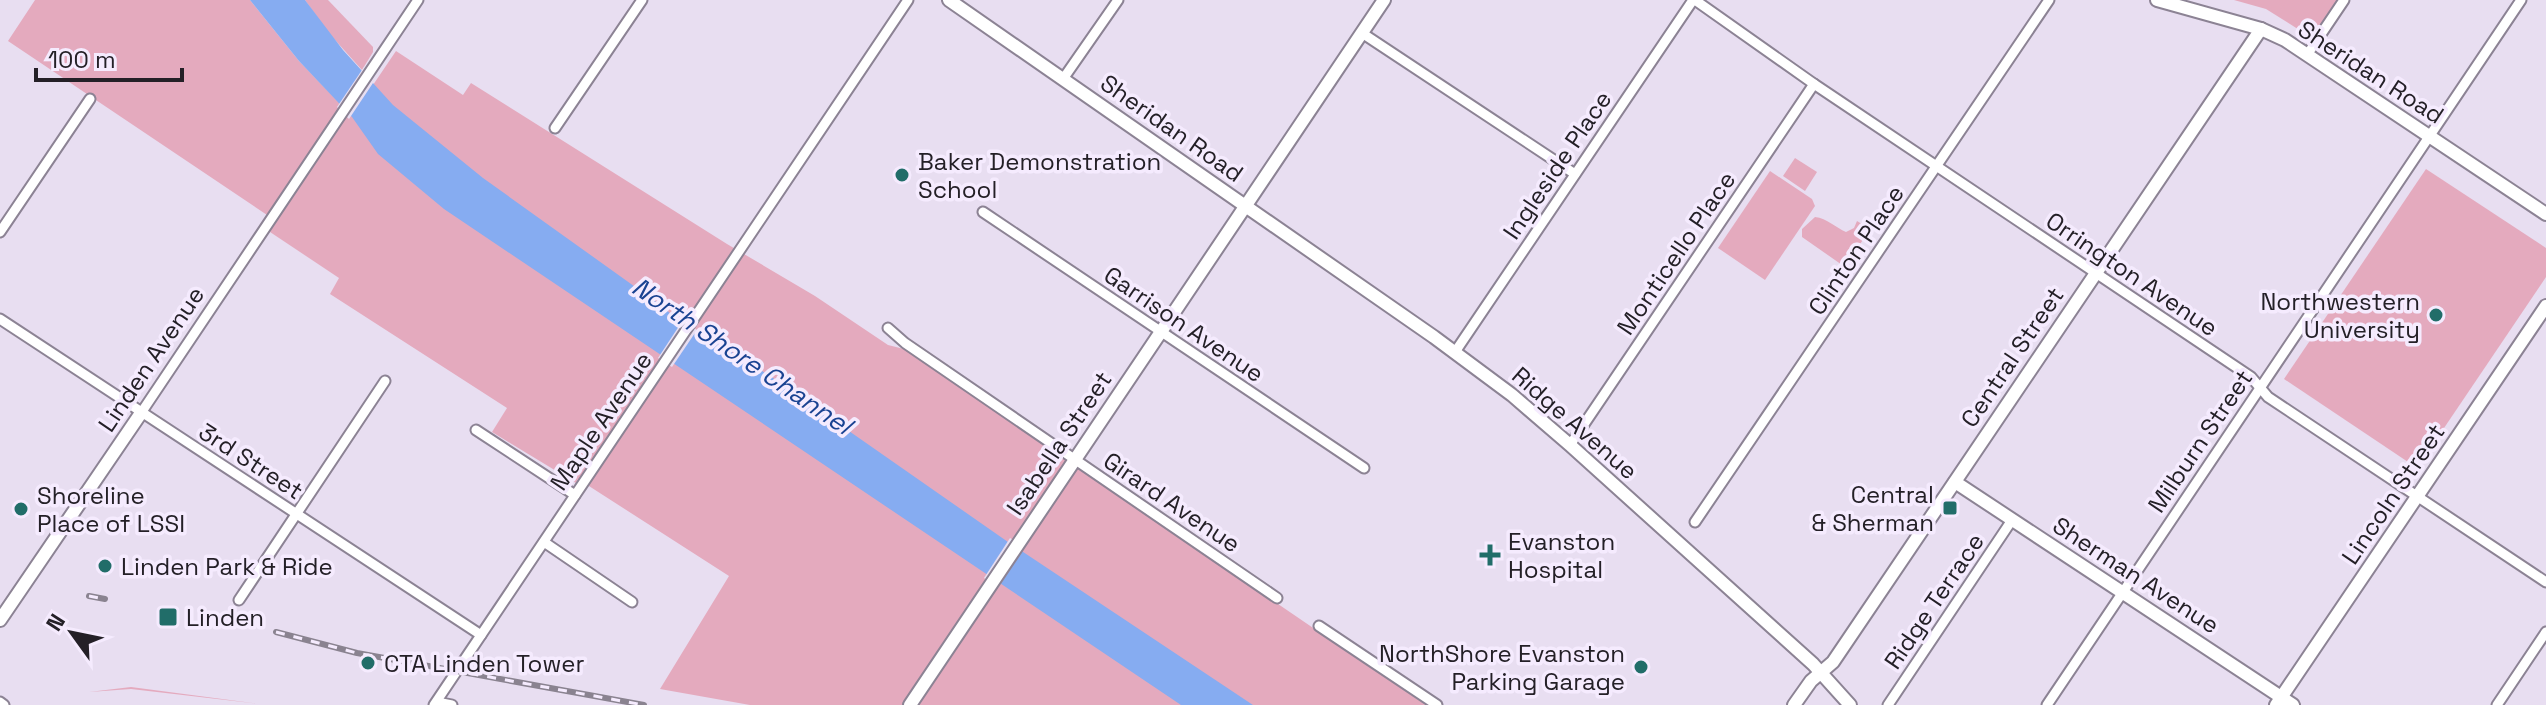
<svg xmlns="http://www.w3.org/2000/svg" width="2546" height="705" viewBox="0 0 2546 705" font-family="'Space Grotesk',sans-serif">
<rect width="100%" height="100%" fill="#e8def1"/>
<g fill="#e4aabe">
<polygon points="35,0 250,0 299,61 352,116 396,51 463,95 471,83 727,244 815,296 888,345 904,349 1426,705 750,705 660,689 729,576 578,479 576,483 492,432 507,408 330,294 339,278 270,232 276,221 8,41"/>
<polygon points="305,0 328,0 373,47 373,52 362,70 327,31"/>
<polygon points="2234,0 2337,0 2312,38 2266,9"/>
<polygon points="1795,158 1817,172 1805,191 1783,176"/>
<polygon points="2426,169 2546,248 2546,277 2417,468 2284,379"/>
<polygon points="1770,171 1812,199 1815,206 1765,280 1718,248"/>
<path d="M 1815,217 C 1827,218 1836,228 1846,232 L 1854,228 L 1857,221 L 1870,229 L 1845,267 L 1802,237 L 1802,229 Z"/>
<polygon points="131,687 268,705 131,689 89,692"/>
</g>
<polygon fill="#86acf1" points="250,0 305,0 343,50 393,105 483,178 659,304 695,334 722,346 773,378 1008,542 1253,705 1181,705 444,209 378,154 352,117 299,61"/>
<g fill="#e8def1">
<polygon points="364,67 375,80 349,119 337,107"/>
<polygon points="683,320 697,330 672,367 658,358"/>
<polygon points="1010,538 1025,547 998,588 984,578"/>
</g>
<g fill="none" stroke-linecap="round" stroke-linejoin="round">
<g stroke="#8c8394" stroke-width="13">
<g id="street">
<polyline points="1695,0 1814,84 2251,377 2268,397 2546,582"/>
<polyline points="1362,33 1575,174"/>
<polyline points="2307,55 2344,0"/>
<polyline points="1063,79 1118,0"/>
<polyline points="555,128 642,0"/>
<polyline points="983,212 1364,468"/>
<polyline points="0,232 90,99"/>
<polyline points="0,319 481,635"/>
<polyline points="888,328 905,343 1277,598"/>
<polyline points="1455,352 1693,0"/>
<polyline points="141,413 418,0"/>
<polyline points="476,430 575,495"/>
<polyline points="1570,445 1814,84"/>
<polyline points="1695,522 2049,0"/>
<polyline points="544,542 632,602"/>
<polyline points="239,600 385,381"/>
<polyline points="1319,626 1437,705"/>
<polyline points="0,702 4,705"/>
<polyline points="437,702 452,705"/>
<polyline points="434,705 908,0"/>
<polyline points="1888,705 2012,520"/>
<polyline points="2047,705 2521,0"/>
<polyline points="2497,705 2546,632"/>
</g>
</g>
<g stroke="#8c8394" stroke-width="16">
<g id="secondary">
<polyline points="949,0 1434,337 1512,395 1570,445 1813,664 1850,705"/>
<polyline points="2157,0 2261,29 2285,40 2546,214"/>
<polyline points="1955,482 2293,705"/>
<polyline points="0,620 141,413"/>
<polyline points="910,705 1384,0"/>
<polyline points="1794,705 1811,681 1833,662 2261,29"/>
<polyline points="2276,705 2546,306"/>
</g>
</g>
<use href="#street" stroke="#fff" stroke-width="9"/>
<use href="#secondary" stroke="#fff" stroke-width="12"/>
<g stroke="#8a8390" stroke-width="6">
<g id="rail">
<polyline points="89,596 105,599"/>
<polyline points="276,632 357,653 644,705"/>
</g>
</g>
<use href="#rail" stroke="#f5ebfe" stroke-width="3" stroke-dasharray="9" stroke-linecap="butt"/>
</g>
<g fill="#216d69" stroke="#f5ebfe" stroke-width="3">
<circle cx="902" cy="175" r="8"/>
<circle cx="2436" cy="315" r="8"/>
<rect x="1942" y="500" width="16" height="16" rx="4"/>
<circle cx="21" cy="509" r="8"/>
<path d="M1486 543h8v8h8v8h-8v8h-8v-8h-8v-8h8z"/>
<circle cx="105" cy="566" r="8"/>
<rect x="158" y="607" width="20" height="20" rx="4"/>
<circle cx="368" cy="663" r="8"/>
<circle cx="1641" cy="667" r="8"/>
</g>
<g text-anchor="middle" dominant-baseline="central" stroke-width="7" stroke-linejoin="round" paint-order="stroke">
<g font-size="24" fill="#242027" stroke="#f5ebfe">
<text transform="translate(2371 72) rotate(33)">Sheridan Road</text>
<text transform="translate(1172 128) rotate(35)">Sheridan Road</text>
<text transform="translate(1557 165) rotate(-56)">Ingleside Place</text>
<text transform="translate(1856 250) rotate(-56)">Clinton Place</text>
<text transform="translate(1676 253) rotate(-56)">Monticello Place</text>
<text transform="translate(2132 274) rotate(34)">Orrington Avenue</text>
<text transform="translate(1184 324) rotate(34)">Garrison Avenue</text>
<text transform="translate(2012 357) rotate(-56)">Central Street</text>
<text transform="translate(151 359) rotate(-56)">Linden Avenue</text>
<text transform="translate(601 421) rotate(-56)">Maple Avenue</text>
<text transform="translate(1575 423) rotate(41)">Ridge Avenue</text>
<text transform="translate(2200 441) rotate(-56)">Milburn Street</text>
<text transform="translate(1059 443) rotate(-56)">Isabella Street</text>
<text transform="translate(251 461) rotate(33)">3rd Street</text>
<text transform="translate(2393 494) rotate(-56)">Lincoln Street</text>
<text transform="translate(1172 502) rotate(34)">Girard Avenue</text>
<text transform="translate(2136 575) rotate(33)">Sherman Avenue</text>
<text transform="translate(1934 601) rotate(-56)">Ridge Terrace</text>
</g>
<g font-size="24" fill="#242027" stroke="#f5ebfe" text-anchor="start">
<text x="918" y="161">Baker Demonstration<tspan x="918" dy="28">School</tspan></text>
<text x="2420" y="301" text-anchor="end">Northwestern<tspan x="2420" dy="28">University</tspan></text>
<text x="1934" y="494" text-anchor="end">Central<tspan x="1934" dy="28">&amp; Sherman</tspan></text>
<text x="37" y="495">Shoreline<tspan x="37" dy="28">Place of LSSI</tspan></text>
<text x="1508" y="541">Evanston<tspan x="1508" dy="28">Hospital</tspan></text>
<text x="121" y="566">Linden Park &amp; Ride</text>
<text x="186" y="617">Linden</text>
<text x="1625" y="653" text-anchor="end">NorthShore Evanston<tspan x="1625" dy="28">Parking Garage</tspan></text>
<text x="384" y="663">CTA Linden Tower</text>
</g>
<g font-size="26" font-style="italic" fill="#1a4392" stroke="#f5ebfe">
<text transform="translate(742 356) rotate(34)">North Shore Channel</text>
</g>
</g>
<g transform="translate(72 633) rotate(303)" stroke="#f5ebfe" stroke-width="6" paint-order="stroke">
<path d="M0-6L14 30L0 20L-14 30Z" fill="#242027"/>
<text y="-12" font-size="22" font-weight="bold" text-anchor="middle" fill="#242027">N</text>
</g>
<path d="M36 68v12h146v-12" fill="none" stroke="#242027" stroke-width="4"/>
<text x="48" y="68" font-size="24" fill="#242027" stroke="#f5ebfe" stroke-width="6" paint-order="stroke">100 m</text>
</svg>
